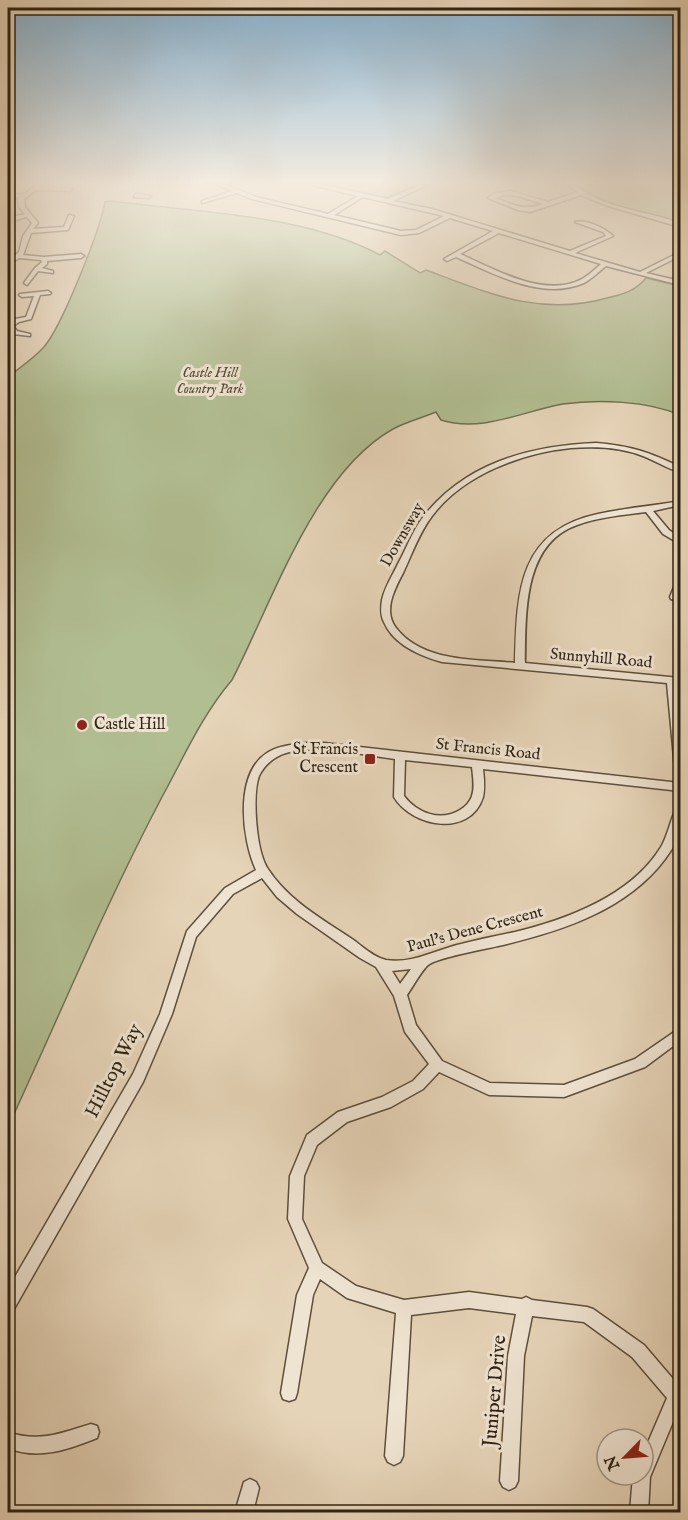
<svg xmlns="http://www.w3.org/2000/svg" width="688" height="1520" viewBox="0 0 688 1520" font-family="'IM FELL English',serif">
<rect width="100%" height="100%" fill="#e6d4b8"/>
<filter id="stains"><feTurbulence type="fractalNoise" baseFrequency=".00333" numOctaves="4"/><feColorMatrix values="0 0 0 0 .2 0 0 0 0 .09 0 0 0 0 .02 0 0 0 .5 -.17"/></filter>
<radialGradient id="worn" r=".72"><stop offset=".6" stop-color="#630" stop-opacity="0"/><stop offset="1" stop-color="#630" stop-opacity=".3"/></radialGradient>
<g fill="#b1be92" stroke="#707052" stroke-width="1.5">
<polygon points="323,185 418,185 387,197"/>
<polygon points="574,185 680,185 680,223 611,204"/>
<path d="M 110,201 C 196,212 304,214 380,255 L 385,251 L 420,273 L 426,270 C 488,293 540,317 607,298 C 624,294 635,291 646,278 L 680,286 L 680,415 C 648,401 598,399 563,404 C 523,411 482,433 441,420 L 436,412 C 422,418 406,422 393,429 C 314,473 272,603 232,680 C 202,715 184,757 162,797 C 105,905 59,1017 8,1127 L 8,377 C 19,368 33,359 43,348 C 61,329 100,230 105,202 Z"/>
</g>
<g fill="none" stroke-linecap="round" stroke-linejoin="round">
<g stroke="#5d4f3c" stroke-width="3">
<g id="minor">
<polygon points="35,185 73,189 70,191 36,190 24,199 25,207 38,223 33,229 64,227 69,215 74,216 68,230 31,233 23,255 44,257 81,254 84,256 81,258 47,261 47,264 42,268 53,271 53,273 38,271 27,285 24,283 35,268 42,262 41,260 19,258 8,265 8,261 19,252 23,236 32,223 27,217 8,222 8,218 25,214 19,207 18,199 21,197 8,198 8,195 25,194"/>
<path d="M 218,185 L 226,185 L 256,197 L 328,214 L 358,196 L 312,185 L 323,185 L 388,199 L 420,185 L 427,185 L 393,201 L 432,209 L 570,251 L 606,236 L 603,232 L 575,222 C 586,219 605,228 613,236 L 575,253 L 640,272 L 680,252 L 680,256 L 646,273 L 680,281 L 680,285 L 606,266 C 599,271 592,279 584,283 C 541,301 495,274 456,257 L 447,261 L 444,259 L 493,231 L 450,218 L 419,233 L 401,235 L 252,199 L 237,193 L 202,203 L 202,201 L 232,191 ZM 363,197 L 444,216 L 416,230 L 401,231 L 334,215 ZM 499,233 L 601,264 C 595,269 589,275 582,279 C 544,299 495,269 460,254 Z"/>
<path d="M 568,185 C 577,185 585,193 593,197 C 621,210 652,213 680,223 L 680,227 L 608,206 L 581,195 L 530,212 L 518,210 L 488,198 L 495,193 L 511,191 L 548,202 L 578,192 ZM 504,195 L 518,196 L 543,204 C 522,211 515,205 495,198 Z"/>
<polygon points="136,194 151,196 148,198 134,197"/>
<polygon points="48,291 51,293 50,294 40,295 31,319 19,322 13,326 17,331 30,334 30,336 13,334 8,328 8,323 15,319 26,317 34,296 22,297 19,295 20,294"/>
<path d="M 596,443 C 631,446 649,452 680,467 L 680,472 C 668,469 656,461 643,456 C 621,447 595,446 571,448 C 521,453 463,475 432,516 C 419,533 412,554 403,573 C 394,590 383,611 396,628 C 423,663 477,659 515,663 C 517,594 517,531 598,514 C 625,508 653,506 680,501 L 680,505 L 653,511 L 669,530 L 680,538 L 680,544 L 663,534 L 646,512 C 623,515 599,517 577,525 C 522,544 526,616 525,663 L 680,678 L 680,684 L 677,684 L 680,719 L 680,773 L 675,769 L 667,683 L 442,662 C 420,656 393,644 384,622 C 380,615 381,607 382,600 C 385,586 393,575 399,562 C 408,545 415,525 428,511 C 439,498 452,487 466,478 C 505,453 551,445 596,443 Z"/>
<path d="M 680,579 C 681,586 682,597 674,600 L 671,599 L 670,597 L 676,582 Z"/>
<path d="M 303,743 L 324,743 L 680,783 L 680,791 L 483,769 C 484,778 485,788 483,797 C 470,838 412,827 394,797 L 395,759 C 364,755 315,744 286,753 C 275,756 264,765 259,776 C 252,795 256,852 268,869 C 288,900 322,919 352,939 C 362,946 373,957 386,960 C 411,964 434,951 457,945 C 476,940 496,936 515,932 C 568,919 631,896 661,847 C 668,835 670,821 676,809 L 680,808 C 680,815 682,824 680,831 C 678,840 671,851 665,859 C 626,911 559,932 498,946 C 485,949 436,958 428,965 C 422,970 412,988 407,995 L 416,1025 L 442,1061 L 490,1083 L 564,1085 L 635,1059 L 680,1028 L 680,1041 L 645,1067 L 564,1097 L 489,1095 L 439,1072 L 423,1089 L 391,1107 L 347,1122 L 317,1145 L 304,1176 L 302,1219 L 322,1263 L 356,1286 L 404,1300 L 469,1292 L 522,1299 L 526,1297 L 532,1300 L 587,1307 L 593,1309 L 644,1345 L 679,1386 L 680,1386 L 680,1405 L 650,1477 L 648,1512 L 630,1512 L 633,1475 L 643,1475 L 643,1454 L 667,1398 L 632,1357 L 584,1322 L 532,1316 L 524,1356 L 518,1481 L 515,1487 L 509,1490 L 503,1487 L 500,1481 L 508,1356 L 516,1314 L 469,1308 L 411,1315 L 403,1456 L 400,1462 L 394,1465 L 388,1462 L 385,1456 L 396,1313 L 347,1298 L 320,1279 L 313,1295 L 297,1393 L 295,1399 L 289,1401 L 283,1399 L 281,1393 L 297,1295 L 309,1268 L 288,1219 L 290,1176 L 307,1135 L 338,1112 L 382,1097 L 413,1081 L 429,1064 L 405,1032 L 394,996 L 376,967 L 360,958 L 297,914 L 277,897 L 262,878 L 233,894 L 196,937 L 172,1014 L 143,1082 L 14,1309 L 8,1311 L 8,1289 L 133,1074 L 160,1014 L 187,931 L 225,888 L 256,870 C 242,840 234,774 267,753 C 277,746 291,745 303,743 ZM 405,760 L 472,767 C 473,777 475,787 472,796 C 470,802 465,807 460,810 C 440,822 417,813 404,796 ZM 411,969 L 400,984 L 392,971 Z"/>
<path d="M 91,1424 L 97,1426 L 99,1432 L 97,1438 C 67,1450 38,1460 8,1448 L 8,1432 C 38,1443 62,1433 91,1424 Z"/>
<polygon points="250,1479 256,1482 259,1488 253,1512 235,1512 244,1482"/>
</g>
</g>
<use href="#minor" fill="#efe3d1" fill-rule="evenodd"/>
</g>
<linearGradient id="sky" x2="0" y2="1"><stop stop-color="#89b5d5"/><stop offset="0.46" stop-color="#f4ecdf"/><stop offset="1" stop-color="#f4ecdf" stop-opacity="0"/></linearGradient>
<rect width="688" height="398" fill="url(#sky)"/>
<g fill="#8f2418" stroke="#efe3d1" stroke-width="2">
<circle cx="82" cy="725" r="6"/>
<rect x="364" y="753" width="12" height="12" rx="3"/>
</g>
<g text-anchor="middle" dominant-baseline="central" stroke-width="6" stroke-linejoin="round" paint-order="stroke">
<g font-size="14" font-style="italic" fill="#504a32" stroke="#efe3d1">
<text x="210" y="373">Castle Hill<tspan x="210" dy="16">Country Park</tspan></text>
</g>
<g font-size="16" fill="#2f2312" stroke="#efe3d1">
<text transform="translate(403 535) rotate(-60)">Downsway</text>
<text transform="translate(601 659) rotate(5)">Sunnyhill Road</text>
<text transform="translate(488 750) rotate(6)">St Francis Road</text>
<text transform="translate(475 930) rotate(-15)">Paul's Dene Crescent</text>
</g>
<g font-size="16" fill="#2f2312" stroke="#efe3d1" text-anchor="start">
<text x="94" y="725">Castle Hill</text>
<text x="358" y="750" text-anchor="end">St Francis<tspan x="358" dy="18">Crescent</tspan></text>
</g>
<g font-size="20" fill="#2f2312" stroke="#efe3d1">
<text transform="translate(114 1071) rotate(-63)">Hilltop Way</text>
<text transform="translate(495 1391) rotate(-85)">Juniper Drive</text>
</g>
</g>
<rect width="688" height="1520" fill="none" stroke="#e6d4b8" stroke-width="30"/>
<rect x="9" y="9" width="670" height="1502" fill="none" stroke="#2f2312" stroke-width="3"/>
<rect x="15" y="15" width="658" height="1490" fill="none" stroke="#2f2312" stroke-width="1.5"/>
<g transform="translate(625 1457) rotate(245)"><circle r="28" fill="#efe3d1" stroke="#a29685" stroke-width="1.5"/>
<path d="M0-4.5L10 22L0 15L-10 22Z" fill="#8f2418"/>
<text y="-9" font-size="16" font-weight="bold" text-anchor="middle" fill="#2f2312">N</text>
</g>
<rect width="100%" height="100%" filter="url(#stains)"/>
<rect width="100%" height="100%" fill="url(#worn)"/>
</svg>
